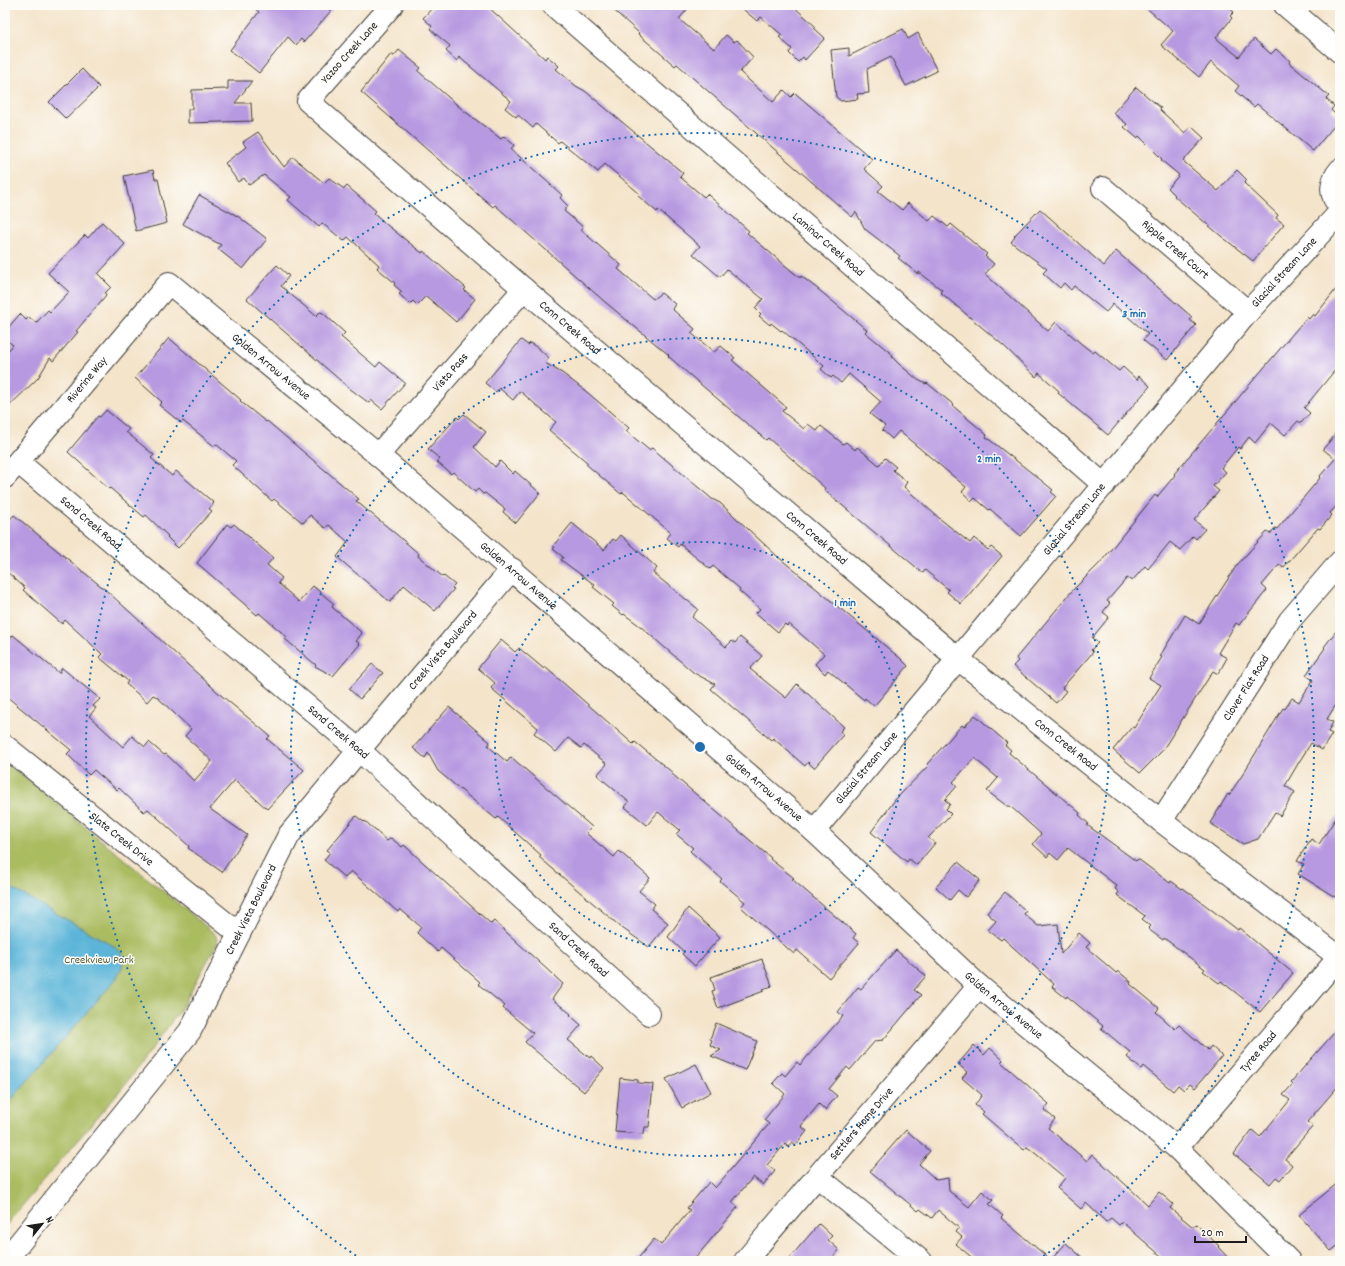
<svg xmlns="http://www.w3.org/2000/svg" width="1345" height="1266" viewBox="0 0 1345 1266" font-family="Dekko,sans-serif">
<rect width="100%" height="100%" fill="#fdfcf7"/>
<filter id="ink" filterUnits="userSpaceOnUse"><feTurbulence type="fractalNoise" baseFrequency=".025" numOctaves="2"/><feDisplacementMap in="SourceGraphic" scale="8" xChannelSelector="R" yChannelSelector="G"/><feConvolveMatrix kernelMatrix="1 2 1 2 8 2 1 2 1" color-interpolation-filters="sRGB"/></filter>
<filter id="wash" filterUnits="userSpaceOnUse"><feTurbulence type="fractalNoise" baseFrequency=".012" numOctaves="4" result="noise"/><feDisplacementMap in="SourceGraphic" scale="16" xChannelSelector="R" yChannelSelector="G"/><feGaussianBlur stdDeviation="0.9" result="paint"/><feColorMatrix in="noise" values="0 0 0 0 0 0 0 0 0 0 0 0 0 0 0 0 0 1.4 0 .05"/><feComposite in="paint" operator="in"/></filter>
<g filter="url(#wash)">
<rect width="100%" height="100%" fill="#f4e4ca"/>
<polygon fill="#aabc60" stroke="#636c3e" points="5,761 215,934 218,942 181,1009 127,1082 5,1226"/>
<path fill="#5cb5d9" stroke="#3c687a" d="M 5,888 L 11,888 L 112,945 L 122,953 C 124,964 122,970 116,979 L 5,1107 Z"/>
<g id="blocks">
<g fill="#b799e1">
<polygon points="251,5 336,5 304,42 301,39 296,45 288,37 259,73 230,50 259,12"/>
<polygon points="435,5 486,5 545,59 547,56 559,66 556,69 576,86 585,91 683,173 680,177 704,197 707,194 749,231 747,233 800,278 801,276 819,290 867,330 865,332 893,355 892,357 899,364 918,380 926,384 927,383 954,405 953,406 987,435 986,437 1042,481 1053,490 1051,492 1056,496 1021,536 990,509 989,510 975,498 972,501 962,492 966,487 899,431 892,439 882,430 885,426 870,414 881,402 849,374 841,383 833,376 831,378 821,369 824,366 782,330 781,331 771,323 770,325 759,316 761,314 755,308 763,299 727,269 720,277 693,254 700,246 658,210 657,212 638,196 640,194 605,164 598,172 560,141 558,143 536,124 533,128 518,115 516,117 505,108 511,101 459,57 457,61 446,51 450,46 430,29 432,26 423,18"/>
<polygon points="608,5 691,5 679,19 714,49 726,35 734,42 737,40 753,57 740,72 773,102 784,90 791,97 795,93 872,159 864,169 883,186 878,191 902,210 908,203 929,221 934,216 948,227 951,224 987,254 985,256 994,264 985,274 1048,331 1056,322 1084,346 1093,353 1095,351 1119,371 1123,367 1137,380 1139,376 1150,386 1108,435 1058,393 1059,391 1039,373 1036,377 1004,346 940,292 942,290 919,272 918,274 898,258 900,256 865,229 856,212 852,217 677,64 675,66 638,34 639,33"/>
<polygon points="738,5 792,5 816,27 814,28 825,38 805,60 803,57 798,62 789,53 792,49 779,37 782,35 761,17 757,21"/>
<polygon points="1143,5 1225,5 1234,12 1230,16 1232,18 1216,38 1239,57 1254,39 1271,54 1276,49 1290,61 1289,63 1329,96 1326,99 1334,106 1331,110 1340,119 1313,151 1257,104 1254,107 1235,91 1239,86 1211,62 1199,77 1161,45 1173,31"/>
<polygon points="903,29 908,39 918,33 937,71 906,86 891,57 867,69 869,93 857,94 858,99 841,101 836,97 831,50 849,48 849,56"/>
<polygon points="399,50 421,68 418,71 463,110 501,139 504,136 514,145 511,149 562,195 560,198 568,206 564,211 583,227 581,230 621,265 618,269 653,299 661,293 675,304 672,309 695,329 691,333 714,352 721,346 735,358 732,360 786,407 782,411 804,429 808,424 817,431 821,426 843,444 846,442 855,450 857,447 879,465 885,458 896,467 893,470 907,482 904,487 939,518 970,543 974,538 988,550 991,547 1002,556 961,604 947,592 949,590 925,570 923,573 824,490 825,488 768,438 766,440 706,389 668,356 669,355 605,302 495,205 493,207 361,92 391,54 394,56"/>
<polygon points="82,69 99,87 66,119 49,102"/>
<polygon points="228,81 252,81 235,103 251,103 252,121 188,123 188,109 192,109 192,90 228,89"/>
<polygon points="1136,87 1161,108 1160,110 1185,133 1191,126 1204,138 1183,161 1218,191 1237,170 1247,180 1244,183 1278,215 1276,218 1284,224 1253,261 1221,236 1174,196 1175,195 1168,188 1179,175 1161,160 1162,159 1139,136 1137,138 1124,127 1127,124 1113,113"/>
<polygon points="258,132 284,167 293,157 324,183 329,178 344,189 347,186 376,211 374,213 387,225 422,253 423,251 466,288 464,290 475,299 456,322 426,296 417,305 413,301 410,304 399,294 402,292 394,285 395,283 377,268 379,265 348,237 344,241 322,223 319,227 288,200 291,197 264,175 249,185 244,178 238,182 225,163 246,147 243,142"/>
<polygon points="153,170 155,179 158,179 167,223 136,231 124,176"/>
<polygon points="199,195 239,217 267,239 243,269 218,249 221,245 183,224"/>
<polygon points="1040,209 1104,266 1116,251 1192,317 1190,320 1196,325 1167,360 1143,340 1148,334 1113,304 1106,312 1074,286 1071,290 1064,283 1060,288 1043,273 1047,269 1011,242 1015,237 1014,236"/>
<polygon points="102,222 125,244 98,274 111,287 105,293 106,295 76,331 78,332 53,361 50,358 38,378 5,410 5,354 13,345 5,339 5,331 20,314 26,320 29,317 36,323 48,310 50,312 69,292 48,273 85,235 88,238"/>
<polygon points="277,265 289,276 281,286 316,316 320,312 323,313 345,333 341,337 376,367 380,362 405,383 382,409 371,400 369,403 349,388 247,299"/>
<polygon points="1340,284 1340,364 1304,408 1310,413 1301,423 1298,421 1285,435 1271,423 1255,443 1249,437 1240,449 1238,447 1221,468 1226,472 1213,486 1219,491 1194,520 1205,529 1196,539 1193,536 1180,550 1170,542 1148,569 1145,566 1132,581 1127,578 1107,601 1110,603 1103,612 1109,617 1092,638 1098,643 1091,650 1093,652 1062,688 1066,691 1056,703 1013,666 1018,661 1016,658 1072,591 1100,563 1155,495 1157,497 1175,475 1174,474 1307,317 1309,319 1313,314 1315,316"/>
<polygon points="169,338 241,400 240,401 266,422 267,421 346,488 359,499 356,501 396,534 419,554 418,556 443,577 444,576 455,585 452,588 454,589 435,611 404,585 390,602 337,557 348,542 329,525 325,528 310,515 303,523 274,499 272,501 251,482 232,465 236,461 216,444 214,446 183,421 181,423 159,405 162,402 135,378"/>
<polygon points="521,340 528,345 530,343 538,348 549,358 545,363 562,373 588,393 629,428 626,431 649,450 652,448 712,499 720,503 777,556 901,659 908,666 874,706 865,698 864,700 828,670 825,674 815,664 824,654 789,624 787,626 785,624 778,632 756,613 760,609 739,591 740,589 713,566 710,569 680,544 678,547 667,538 671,533 623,492 621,494 586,464 588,463 549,430 556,422 520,391 513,400 499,388 496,392 485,383"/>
<polygon points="106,410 129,429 126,432 154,455 151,458 172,476 176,471 214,503 209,509 212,511 178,548 167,537 168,536 146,515 144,517 110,488 109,489 68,452 98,416 100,417"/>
<polygon points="464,414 486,432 474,447 495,467 500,461 513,474 515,471 540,493 516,523 503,512 505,509 485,493 483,494 478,489 475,492 453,472 451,474 437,462 440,459 428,449 457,417 459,419"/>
<polygon points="1340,429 1340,502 1330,513 1332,515 1320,529 1318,528 1283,568 1280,564 1262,585 1267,590 1239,625 1236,623 1218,653 1227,658 1218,674 1213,671 1162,751 1140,773 1113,750 1132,727 1134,728 1161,685 1149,678 1162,657 1160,656 1185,615 1199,624 1237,565 1267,532 1270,534 1275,528 1277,529 1320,478 1319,477 1335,459 1323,449"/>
<polygon points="14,515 108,592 222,696 270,736 267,739 304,770 267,809 235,780 210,809 247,835 222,872 188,848 189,846 148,809 144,812 119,788 117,790 94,770 89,775 67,754 71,750 5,695 5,644 13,635 59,673 62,668 100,699 93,706 96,708 89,716 123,747 132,736 145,747 149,742 164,755 166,754 194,781 212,761 185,736 191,729 157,697 153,695 147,702 126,684 128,681 99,657 102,654 65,620 62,624 23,590 25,588 5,570 5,525"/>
<polygon points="572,523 604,550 613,539 616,541 621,535 657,568 653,573 698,609 692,617 726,647 732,641 735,643 740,637 762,656 750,669 786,698 797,684 844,727 840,731 843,735 814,768 808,762 805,766 773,738 771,740 711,689 715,684 694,673 640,626 624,614 623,615 612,606 614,604 593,587 595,585 561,560 563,557 553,549 555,547 553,546"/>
<polygon points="227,524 231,527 234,524 273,558 267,565 282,578 278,583 299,602 313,586 334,604 332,607 362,633 356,641 360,644 333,676 315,666 316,665 285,639 287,637 259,613 257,615 197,563"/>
<polygon points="1340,626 1340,698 1327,719 1333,722 1328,732 1332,734 1322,750 1311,743 1299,762 1285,786 1295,792 1280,816 1275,812 1258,839 1243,844 1210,823 1228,794 1229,795 1243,774 1283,708 1285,709 1292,698 1299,702 1313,680 1306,675 1325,648 1324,647"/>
<polygon points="501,640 515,652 519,648 544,669 545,667 633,744 635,742 673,773 672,774 771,858 770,859 794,878 792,879 800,886 856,934 853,938 859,943 829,978 797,950 794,954 741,907 745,902 720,881 722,879 690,851 693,848 676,834 680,830 658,812 647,825 625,807 629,802 597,775 607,764 584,745 581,748 568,738 556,752 534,733 538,728 491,688 495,683 478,668"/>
<polygon points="372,664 383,673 360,699 349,689"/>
<polygon points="449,707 490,742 488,746 507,762 511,757 592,827 586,833 614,857 619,851 650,878 639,891 655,904 651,909 668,923 649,947 622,928 539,857 541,855 498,817 496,819 438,771 428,753 425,758 413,748"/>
<polygon points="975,715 1007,743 1005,745 1011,750 1009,753 1080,813 1079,815 1089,824 1087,825 1136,861 1138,859 1170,883 1171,881 1182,889 1183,888 1238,930 1239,928 1293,973 1260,1012 1221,981 1219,983 1203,971 1205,969 1164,938 1163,940 1148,929 1151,926 1142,919 1145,916 1117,895 1119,892 1115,889 1117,886 1068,848 1058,860 1050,853 1047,857 1033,844 1041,834 1010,806 1007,806 987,791 998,778 974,758 953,782 957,786 945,800 950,804 946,809 951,814 928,838 935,843 917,865 909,859 907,862 871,832 895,800 929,765 927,764 962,725 964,727"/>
<polygon points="1340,812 1340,889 1335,897 1298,874 1304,864 1297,861 1311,839 1319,844"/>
<polygon points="356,816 364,822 365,821 387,841 391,838 402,847 404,845 491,924 494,921 563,984 552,999 571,1014 570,1015 581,1025 568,1040 590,1058 591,1056 604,1068 584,1092 525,1042 533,1033 503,1008 505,1006 478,984 480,982 441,948 438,952 417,933 421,927 400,909 398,912 351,871 345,878 324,860 330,852 327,850"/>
<polygon points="958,862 980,880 966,897 958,890 950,900 936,887"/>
<polygon points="1005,892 1026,911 1024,914 1038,926 1058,924 1061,954 1079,933 1090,943 1086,947 1116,973 1118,971 1131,982 1130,984 1159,1008 1156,1012 1175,1029 1179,1025 1208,1050 1211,1046 1222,1056 1195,1088 1190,1084 1184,1090 1178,1085 1173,1091 1143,1066 1141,1069 1127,1057 1131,1053 1101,1028 1103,1026 1067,996 1066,998 1052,987 1054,984 1003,938 1001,940 988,930 996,921 987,913"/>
<polygon points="688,908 720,937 695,966 682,954 684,952 668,937"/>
<polygon points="896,950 926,976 914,990 921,995 883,1040 875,1041 850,1070 847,1067 829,1089 837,1096 825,1110 819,1104 801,1126 807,1131 796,1145 792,1142 788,1147 785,1144 767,1165 775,1171 763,1185 753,1177 732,1202 738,1207 693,1261 636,1261 654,1239 661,1245 690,1210 687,1208 703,1189 709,1182 715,1188 769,1124 764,1120 785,1094 773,1083 782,1073 785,1076 797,1062 800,1065 843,1016 838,1012 858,987 861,989"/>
<polygon points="762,959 772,986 763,989 764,991 718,1008 712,991 715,990 711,977"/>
<polygon points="716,1023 757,1041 745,1070 711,1056 721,1050 710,1045 712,1040 710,1039"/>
<polygon points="1340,1026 1340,1084 1307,1122 1313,1126 1285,1159 1292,1165 1280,1180 1276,1177 1270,1184 1234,1154 1252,1130 1260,1137 1290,1100 1283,1095 1293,1084 1291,1082"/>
<polygon points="974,1045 984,1055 990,1048 1003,1060 1001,1062 1049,1104 1044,1110 1055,1119 1048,1128 1087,1161 1092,1154 1148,1205 1159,1192 1173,1204 1170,1208 1193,1227 1196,1224 1219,1246 1218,1247 1231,1261 1167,1261 1122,1222 1119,1225 1111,1218 1106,1222 1086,1203 1081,1209 1057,1188 1065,1178 1030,1149 1027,1147 1024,1150 982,1114 984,1112 975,1105 982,1095 962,1078 967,1072 958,1064"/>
<polygon points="696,1064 711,1092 682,1108 666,1079"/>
<polygon points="620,1078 638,1080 638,1083 653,1084 649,1127 645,1127 644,1134 615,1132"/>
<polygon points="906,1130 930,1151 919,1164 936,1180 948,1178 949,1191 969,1207 982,1191 993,1200 989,1204 1003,1216 1001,1218 1051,1260 1066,1243 1086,1261 976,1261 956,1244 962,1237 956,1232 959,1228 938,1210 932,1218 920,1209 918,1211 870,1171"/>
<polygon points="1340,1181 1340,1244 1331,1251 1299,1215"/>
<polygon points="819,1224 832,1236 828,1240 839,1250 830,1261 787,1261"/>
</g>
</g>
</g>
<g filter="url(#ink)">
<use href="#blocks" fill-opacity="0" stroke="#3c3a36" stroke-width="1"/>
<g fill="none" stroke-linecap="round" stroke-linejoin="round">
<g stroke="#3c3a36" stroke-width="24">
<g id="minor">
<path id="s1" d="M 392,5 L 308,101 L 524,289 L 957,658 L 1161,821 L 1339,957"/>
<path id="s2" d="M 553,5 L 1104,485"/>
<polyline points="1285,5 1340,52"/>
<path d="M 1340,170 C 1330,181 1329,196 1340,206"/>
<path id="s3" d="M 1103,188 L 1248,312"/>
<path id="s4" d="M 378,455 L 524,289"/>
<path id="s5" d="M 18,462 L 359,750 L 649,1014"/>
<path id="s6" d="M 5,477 L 169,283 L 378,455 L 814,831 L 979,986 L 1177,1148 L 1289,1261"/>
<path id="s7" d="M 5,746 L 238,933"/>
<path id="s8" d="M 1161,821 L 1290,620 L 1340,562"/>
<path id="s9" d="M 814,831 L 1248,312 L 1340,212"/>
<path id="s10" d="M 1177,1148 L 1340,956"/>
<polyline points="818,1177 921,1261"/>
<path id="s11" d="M 5,1261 L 190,1031 L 289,835 L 359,750 L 512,569"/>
<path id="s12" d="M 745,1261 L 979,986"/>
</g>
</g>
<use href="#minor" stroke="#fff" stroke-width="22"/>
</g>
</g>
<g fill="none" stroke="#1f6fb2" stroke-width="2" stroke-dasharray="2 4">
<circle cx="700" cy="747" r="205"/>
<circle cx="700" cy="747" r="409"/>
<path d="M361 1259A614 614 0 1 1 1039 1259"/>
</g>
<g text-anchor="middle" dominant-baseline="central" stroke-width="3" stroke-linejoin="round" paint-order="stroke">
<g font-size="12" fill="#1c1c1c" stroke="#fdfcf7">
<text transform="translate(350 53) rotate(-48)">Yazoo Creek Lane</text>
<text stroke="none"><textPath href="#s2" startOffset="365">Laminar Creek Road</textPath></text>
<text stroke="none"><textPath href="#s3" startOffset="95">Ripple Creek Court</textPath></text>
<text stroke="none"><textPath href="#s9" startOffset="730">Glacial Stream Lane</textPath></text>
<text stroke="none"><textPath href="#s1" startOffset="474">Conn Creek Road</textPath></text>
<text stroke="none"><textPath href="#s6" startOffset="386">Golden Arrow Avenue</textPath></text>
<text stroke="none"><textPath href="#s4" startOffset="110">Vista Pass</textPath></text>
<text stroke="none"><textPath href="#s6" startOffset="127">Riverine Way</textPath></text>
<text stroke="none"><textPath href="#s9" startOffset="406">Glacial Stream Lane</textPath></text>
<text stroke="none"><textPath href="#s5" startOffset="95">Sand Creek Road</textPath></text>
<text stroke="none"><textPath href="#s1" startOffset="798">Conn Creek Road</textPath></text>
<text stroke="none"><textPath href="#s6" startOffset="710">Golden Arrow Avenue</textPath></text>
<text stroke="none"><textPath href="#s11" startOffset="755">Creek Vista Boulevard</textPath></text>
<text stroke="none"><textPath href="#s8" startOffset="158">Clover Flat Road</textPath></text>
<text stroke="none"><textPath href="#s5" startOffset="419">Sand Creek Road</textPath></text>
<text stroke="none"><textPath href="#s1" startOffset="1122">Conn Creek Road</textPath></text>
<text stroke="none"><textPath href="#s9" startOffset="82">Glacial Stream Lane</textPath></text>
<text stroke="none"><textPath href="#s6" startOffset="1034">Golden Arrow Avenue</textPath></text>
<text stroke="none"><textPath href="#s7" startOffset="149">Slate Creek Drive</textPath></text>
<text stroke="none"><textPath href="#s11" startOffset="431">Creek Vista Boulevard</textPath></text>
<text stroke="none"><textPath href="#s5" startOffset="743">Sand Creek Road</textPath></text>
<text stroke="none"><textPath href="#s6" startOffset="1358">Golden Arrow Avenue</textPath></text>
<text stroke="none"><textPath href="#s10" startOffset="126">Tyree Road</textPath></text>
<text stroke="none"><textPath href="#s12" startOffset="180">Settlers Home Drive</textPath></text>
</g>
<g font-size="12" fill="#555c37" stroke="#fdfcf7">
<text x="99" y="960">Creekview Park</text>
</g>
</g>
<circle cx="700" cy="747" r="6" fill="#1f6fb2" stroke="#fdfcf7" stroke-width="2"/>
<g font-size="12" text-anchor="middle" font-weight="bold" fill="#1f6fb2" stroke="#fdfcf7" stroke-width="3" stroke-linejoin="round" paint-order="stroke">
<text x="1134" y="317">3 min</text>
<text x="989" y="462">2 min</text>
<text x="845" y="606">1 min</text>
</g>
<rect width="1345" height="1266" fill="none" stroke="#fdfcf7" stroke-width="20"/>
<g transform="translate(42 1224) rotate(60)" stroke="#fdfcf7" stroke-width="3" paint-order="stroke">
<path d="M0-3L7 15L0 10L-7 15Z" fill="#1c1c1c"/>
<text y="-6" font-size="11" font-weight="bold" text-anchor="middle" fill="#1c1c1c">N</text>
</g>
<path d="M1195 1236v6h51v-6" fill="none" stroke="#1c1c1c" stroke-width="2"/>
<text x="1201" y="1236" font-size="12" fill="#1c1c1c" stroke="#fdfcf7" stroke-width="3" paint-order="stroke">20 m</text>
</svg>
